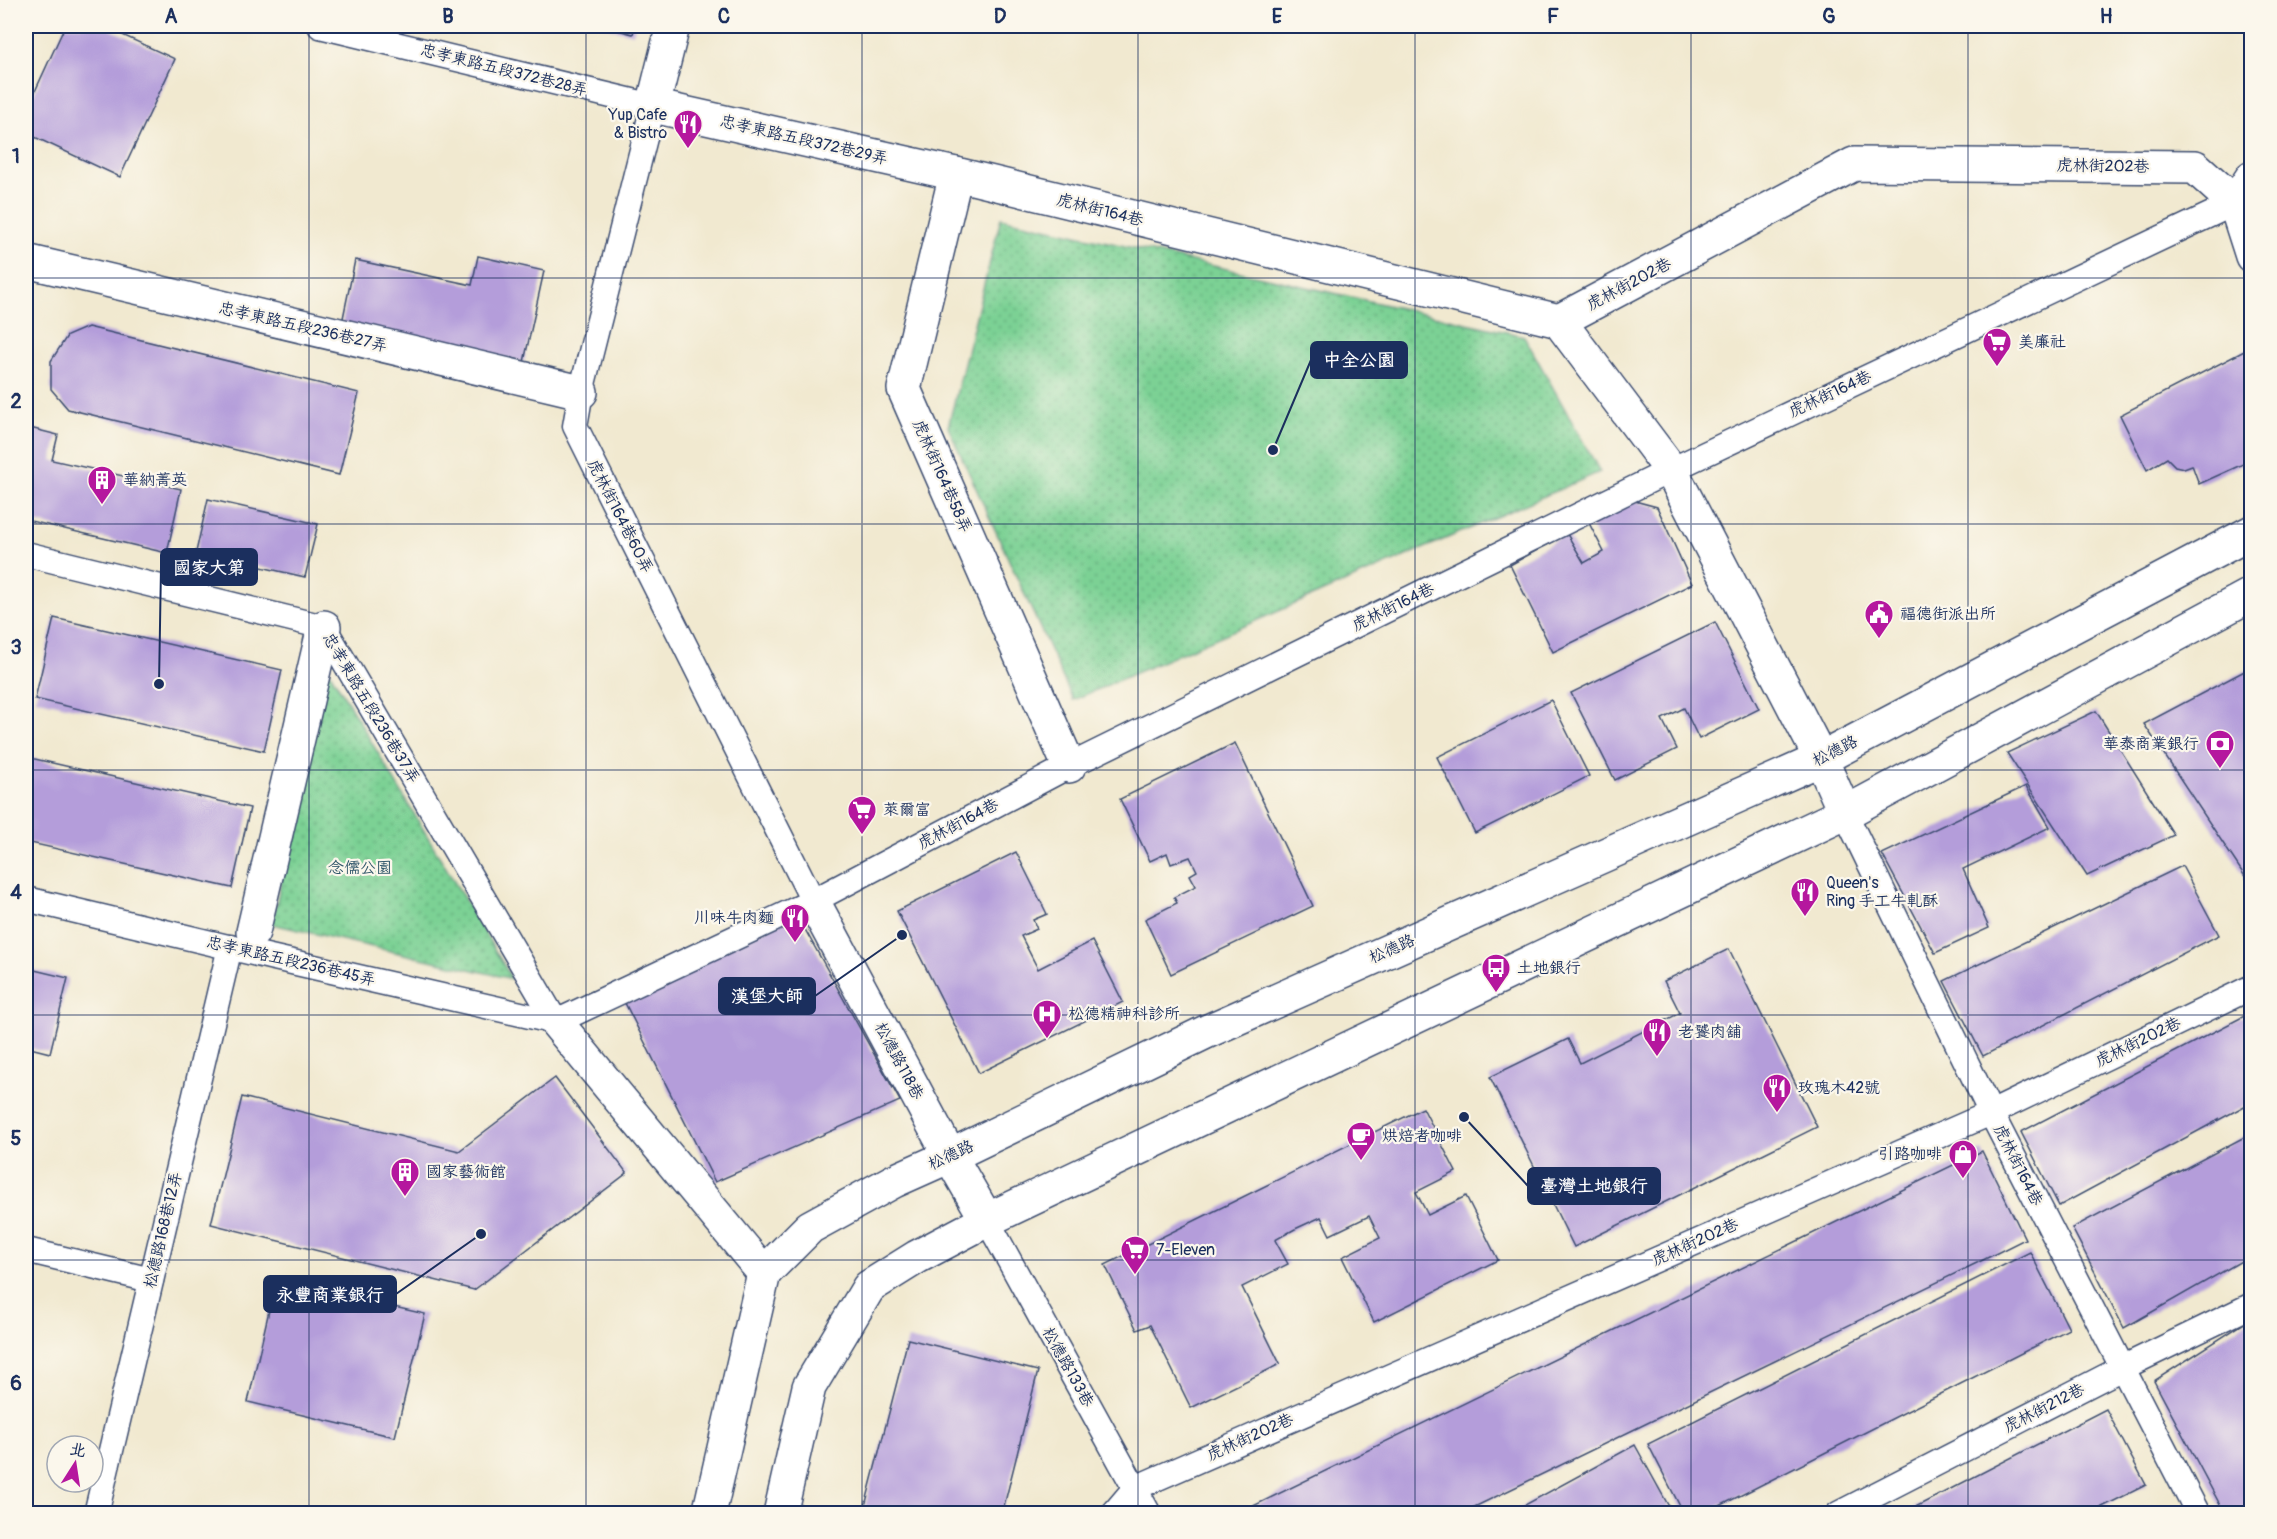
<svg xmlns="http://www.w3.org/2000/svg" width="2277" height="1539" viewBox="0 0 2277 1539" font-family="Pangolin,'LXGW WenKai TC',sans-serif">
<defs>
<pattern id="grass-dots" width="8" height="8" patternUnits="userSpaceOnUse" patternTransform="scale(1.5)"><rect width="8" height="8" fill="#7bd194"/><path d="M2 2h.1M6 6h.1" fill="none" stroke="#64aa7c" stroke-width="1.8" stroke-linecap="round"/></pattern>
</defs>
<rect width="100%" height="100%" fill="#fbf7ec"/>
<filter id="ink" filterUnits="userSpaceOnUse"><feTurbulence type="fractalNoise" baseFrequency=".0167" numOctaves="2"/><feDisplacementMap in="SourceGraphic" scale="12" xChannelSelector="R" yChannelSelector="G"/><feConvolveMatrix kernelMatrix="1 2 1 2 8 2 1 2 1" color-interpolation-filters="sRGB"/></filter>
<filter id="wash" filterUnits="userSpaceOnUse"><feTurbulence type="fractalNoise" baseFrequency=".008" numOctaves="4" result="noise"/><feDisplacementMap in="SourceGraphic" scale="24" xChannelSelector="R" yChannelSelector="G"/><feGaussianBlur stdDeviation="1.35" result="paint"/><feColorMatrix in="noise" values="0 0 0 0 0 0 0 0 0 0 0 0 0 0 0 0 0 1.4 0 .05"/><feComposite in="paint" operator="in"/></filter>
<g filter="url(#wash)">
<rect width="100%" height="100%" fill="#f1e9d0"/>
<g fill="url(#grass-dots)" stroke="#4b8079" stroke-width="1.5">
<polygon points="1001,218 1524,336 1600,472 1073,700 948,427"/>
<polygon points="327,667 512,979 272,924"/>
</g>
<g id="blocks">
<g fill="#b49dda">
<polygon points="65,26 103,26 175,59 120,177 26,133 26,111"/>
<polygon points="602,26 635,26 633,34"/>
<polygon points="478,256 544,271 524,362 342,323 355,260 472,285"/>
<polygon points="88,327 359,393 339,475 68,409 51,389 51,361 67,336"/>
<polygon points="2252,347 2252,460 2199,484 2192,465 2184,468 2175,466 2167,458 2147,470 2120,415"/>
<polygon points="26,427 58,435 52,460 181,489 167,553 26,520"/>
<polygon points="208,499 318,524 305,577 196,552"/>
<polygon points="1631,500 1657,507 1692,584 1553,652 1510,565 1567,534 1584,563 1604,552 1589,523"/>
<polygon points="54,618 282,670 264,751 35,699"/>
<polygon points="1715,622 1759,709 1699,739 1684,708 1662,719 1677,749 1615,780 1571,693"/>
<polygon points="2252,667 2252,887 2144,724"/>
<polygon points="1551,700 1589,776 1475,833 1437,757"/>
<polygon points="2096,711 2174,835 2087,876 2007,753"/>
<polygon points="1235,743 1313,906 1171,974 1145,919 1177,903 1174,897 1196,886 1190,875 1197,871 1190,857 1171,864 1167,853 1150,861 1120,799"/>
<polygon points="26,757 250,808 232,888 26,842"/>
<polygon points="2026,786 2050,827 1963,869 1989,928 1935,953 1882,854"/>
<polygon points="1016,852 1047,914 1033,920 1037,929 1021,936 1038,969 1092,941 1123,1002 979,1073 897,911"/>
<polygon points="2182,866 2219,935 1983,1056 1944,981"/>
<polygon points="797,915 900,1101 715,1182 622,997"/>
<polygon points="1729,949 1817,1127 1574,1247 1490,1077 1568,1039 1580,1063 1680,1013 1664,981"/>
<polygon points="26,968 68,978 50,1053 26,1047"/>
<polygon points="2252,1012 2252,1102 2059,1206 2021,1132"/>
<polygon points="555,1078 627,1173 474,1290 211,1224 242,1097 459,1151"/>
<polygon points="1423,1108 1456,1172 1416,1192 1428,1215 1466,1196 1498,1260 1374,1322 1342,1257 1380,1238 1369,1216 1330,1235 1321,1217 1295,1229 1275,1240 1288,1264 1242,1287 1280,1364 1191,1408 1150,1325 1137,1330 1105,1265"/>
<polygon points="2252,1133 2252,1255 2124,1328 2072,1228"/>
<polygon points="1982,1151 2025,1239 1983,1260 1460,1514 1237,1514"/>
<polygon points="2030,1252 2069,1329 1704,1514 1684,1514 1648,1444"/>
<polygon points="276,1280 425,1314 395,1437 248,1402"/>
<polygon points="2252,1318 2252,1514 2225,1514 2154,1381"/>
<polygon points="908,1339 1038,1371 1002,1514 863,1514"/>
<polygon points="2106,1409 2146,1485 2104,1506 2090,1514 1902,1514"/>
<polygon points="1635,1445 1673,1514 1510,1514 1514,1511"/>
</g>
</g>
</g>
<g filter="url(#ink)">
<use href="#blocks" fill-opacity="0" stroke="#3b4b6f" stroke-width="1.5"/>
<g fill="none" stroke-linecap="round" stroke-linejoin="round">
<g stroke="#3b4b6f" stroke-width="27">
<g id="service">
<polyline points="320,26 653,106 581,392 575,426 813,901"/>
<polyline points="26,554 324,627 556,1022"/>
<polyline points="1845,813 1991,1113 2198,1514"/>
<polyline points="26,899 270,957 556,1022"/>
<polyline points="556,1022 813,901 1069,766 1671,470 2235,203"/>
<polyline points="987,1220 1149,1514"/>
<polyline points="26,1250 151,1280"/>
<polyline points="96,1514 230,947"/>
<polyline points="1113,1514 1135,1488 1991,1113 2252,987"/>
<polyline points="1838,1514 2122,1368 2252,1305"/>
</g>
</g>
<g stroke="#3b4b6f" stroke-width="36">
<g id="pedestrian">
<polyline points="253,932 324,627"/>
<polyline points="556,1022 764,1273"/>
</g>
</g>
<g stroke="#3b4b6f" stroke-width="36">
<g id="minor">
<polyline points="673,26 653,106 956,174 1559,321"/>
<polyline points="956,174 904,389 1069,766"/>
<polyline points="2252,177 2235,203 2252,256"/>
<polyline points="26,261 581,392"/>
<polyline points="1559,321 1854,164 2195,167 2235,203"/>
<polyline points="1559,321 1671,470 1821,759 1845,813"/>
<polyline points="813,901 950,1156 987,1220"/>
</g>
</g>
<g stroke="#3b4b6f" stroke-width="36">
<g id="secondary">
<polyline points="709,1514 764,1273 810,1227 894,1181 950,1156 1208,1031 1821,759 2252,532"/>
<polyline points="780,1514 809,1387 869,1287 917,1257 987,1220 1845,813 2252,594"/>
</g>
</g>
<use href="#service" stroke="#fff" stroke-width="24"/>
<use href="#pedestrian" stroke="#fff" stroke-width="33"/>
<use href="#minor" stroke="#fff" stroke-width="33"/>
<use href="#secondary" stroke="#fff" stroke-width="33"/>
</g>
</g>
<path fill="none" stroke="#1b2f5e" stroke-width="1.5" stroke-opacity="0.55" d="M 309,26 L 309,1514M 586,26 L 586,1514M 862,26 L 862,1514M 1138,26 L 1138,1514M 1415,26 L 1415,1514M 1691,26 L 1691,1514M 1968,26 L 1968,1514M 26,278 L 2252,278M 26,524 L 2252,524M 26,770 L 2252,770M 26,1015 L 2252,1015M 26,1260 L 2252,1260"/>
<defs>
<g id="restaurant-pin" transform="scale(1.5)"><path d="M0 17L-7.5 6A9.5 9.5 0 1 1 7.5 6Z" fill="#b5179e" stroke="#fbf7ec"/><path d="M-5-6h1v4h1v-4h1v4h1v-4h1v5L-1.5 .5V6h-2V.5L-5-1ZM5-6V6H3V1.5H1.5Q1.5-4 5-6Z" fill="#fff"/></g>
<g id="supermarket-pin" transform="scale(1.5)"><path d="M0 17L-7.5 6A9.5 9.5 0 1 1 7.5 6Z" fill="#b5179e" stroke="#fbf7ec"/><path d="M-6-5.5h2.5l.6 2H6L4.5 2H-2.5L-4.4-4H-6ZM-1.5 3.2a1.3 1.3 0 1 0 .1 0ZM3 3.2a1.3 1.3 0 1 0 .1 0Z" fill="#fff"/></g>
<g id="building-pin" transform="scale(1.5)"><path d="M0 17L-7.5 6A9.5 9.5 0 1 1 7.5 6Z" fill="#b5179e" stroke="#fbf7ec"/><path d="M-4-6H4V6H1V3H-1V6H-4ZM-2.5-4.3h1.7v1.8h-1.7ZM.8-4.3h1.7v1.8H.8ZM-2.5-1h1.7V.8h-1.7ZM.8-1h1.7V.8H.8Z" fill="#fff"/></g>
<g id="civic-pin" transform="scale(1.5)"><path d="M0 17L-7.5 6A9.5 9.5 0 1 1 7.5 6Z" fill="#b5179e" stroke="#fbf7ec"/><path d="M-.6-6.5H3V-4.5H.6V-3L4-1V1h2V6H-6V1h2V-1L-.6-3ZM-1.2 2.5V6h2.4V2.5Z" fill="#fff"/></g>
<g id="bank-pin" transform="scale(1.5)"><path d="M0 17L-7.5 6A9.5 9.5 0 1 1 7.5 6Z" fill="#b5179e" stroke="#fbf7ec"/><path d="M-6-4H6V4H-6ZM0-2.3a2.3 2.3 0 1 0 0 4.6a2.3 2.3 0 1 0 0-4.6Z" fill="#fff"/></g>
<g id="bus-pin" transform="scale(1.5)"><path d="M0 17L-7.5 6A9.5 9.5 0 1 1 7.5 6Z" fill="#b5179e" stroke="#fbf7ec"/><path d="M-5-6H5V4H4V6H2V4H-2V6H-4V4H-5ZM-3.5-4V0h7V-4ZM-3.5 1.2v1.5H-2V1.2ZM2 1.2v1.5H3.5V1.2Z" fill="#fff"/></g>
<g id="hospital-pin" transform="scale(1.5)"><path d="M0 17L-7.5 6A9.5 9.5 0 1 1 7.5 6Z" fill="#b5179e" stroke="#fbf7ec"/><path d="M-5-5h3v3.5h4V-5h3V5h-3V1.5h-4V5h-3Z" fill="#fff"/></g>
<g id="cafe-pin" transform="scale(1.5)"><path d="M0 17L-7.5 6A9.5 9.5 0 1 1 7.5 6Z" fill="#b5179e" stroke="#fbf7ec"/><path d="M-5.5-4.5H6V0H3Q3 3.5 0 3.5H-2.5Q-5.5 3.5-5.5 0ZM3-3.2v2h1.7v-2ZM-6 4.5H4V6H-6Z" fill="#fff"/></g>
<g id="shop-pin" transform="scale(1.5)"><path d="M0 17L-7.5 6A9.5 9.5 0 1 1 7.5 6Z" fill="#b5179e" stroke="#fbf7ec"/><path d="M-5-2.5h2.3a2.7 3.5 0 0 1 5.4 0H5L5.5 6h-11ZM-1.5-2.5h3a1.5 2.3 0 0 0-3 0Z" fill="#fff"/></g>
</defs>
<g fill-rule="evenodd">
<use href="#restaurant-pin" x="688" y="124"/>
<use href="#supermarket-pin" x="1997" y="342"/>
<use href="#building-pin" x="102" y="480"/>
<use href="#civic-pin" x="1879" y="614"/>
<use href="#bank-pin" x="2220" y="744"/>
<use href="#supermarket-pin" x="862" y="810"/>
<use href="#restaurant-pin" x="1805" y="892"/>
<use href="#restaurant-pin" x="795" y="918"/>
<use href="#bus-pin" x="1496" y="968"/>
<use href="#hospital-pin" x="1047" y="1014"/>
<use href="#restaurant-pin" x="1657" y="1032"/>
<use href="#restaurant-pin" x="1777" y="1088"/>
<use href="#cafe-pin" x="1361" y="1136"/>
<use href="#shop-pin" x="1963" y="1154"/>
<use href="#building-pin" x="405" y="1172"/>
<use href="#supermarket-pin" x="1135" y="1250"/>
</g>
<g text-anchor="middle" dominant-baseline="central" stroke-width="4.5" stroke-linejoin="round" paint-order="stroke">
<g font-size="16" fill="#1b2f5e" stroke="#fbf7ec">
<text transform="translate(504 70) rotate(14)">忠孝東路五段372巷28弄</text>
<text transform="translate(804 140) rotate(13)">忠孝東路五段372巷29弄</text>
<text transform="translate(2103 166) rotate(1)">虎林街202巷</text>
<text transform="translate(1100 210) rotate(14)">虎林街164巷</text>
<text transform="translate(1629 284) rotate(-28)">虎林街202巷</text>
<text transform="translate(303 327) rotate(13)">忠孝東路五段236巷27弄</text>
<text transform="translate(1830 394) rotate(-25)">虎林街164巷</text>
<text transform="translate(942 476) rotate(66)">虎林街164巷58弄</text>
<text transform="translate(620 516) rotate(63)">虎林街164巷60弄</text>
<text transform="translate(1393 607) rotate(-26)">虎林街164巷</text>
<text transform="translate(371 708) rotate(59)">忠孝東路五段236巷37弄</text>
<text transform="translate(1835 751) rotate(-27)">松德路</text>
<text transform="translate(958 824) rotate(-28)">虎林街164巷</text>
<text transform="translate(1392 949) rotate(-24)">松德路</text>
<text transform="translate(291 961) rotate(13)">忠孝東路五段236巷45弄</text>
<text transform="translate(2138 1042) rotate(-26)">虎林街202巷</text>
<text transform="translate(899 1061) rotate(62)">松德路118巷</text>
<text transform="translate(951 1155) rotate(-25)">松德路</text>
<text transform="translate(2018 1165) rotate(63)">虎林街164巷</text>
<text transform="translate(163 1230) rotate(-77)">松德路168巷12弄</text>
<text transform="translate(1695 1242) rotate(-24)">虎林街202巷</text>
<text transform="translate(1068 1367) rotate(61)">松德路133巷</text>
<text transform="translate(2044 1408) rotate(-27)">虎林街212巷</text>
<text transform="translate(1250 1437) rotate(-24)">虎林街202巷</text>
</g>
<g font-size="16" fill="#1b2f5e" stroke="#fbf7ec" text-anchor="start">
<text x="667" y="115" text-anchor="end">Yup Cafe<tspan x="667" dy="18">&amp; Bistro</tspan></text>
<text x="2018" y="342">美廉社</text>
<text x="123" y="480">華納菁英</text>
<text x="1900" y="614">福德街派出所</text>
<text x="2199" y="744" text-anchor="end">華泰商業銀行</text>
<text x="883" y="810">萊爾富</text>
<text x="1826" y="883">Queen's<tspan x="1826" dy="18">Ring 手工牛軋酥</tspan></text>
<text x="774" y="918" text-anchor="end">川味牛肉麵</text>
<text x="1517" y="968">土地銀行</text>
<text x="1068" y="1014">松德精神科診所</text>
<text x="1678" y="1032">老饕肉舖</text>
<text x="1798" y="1088">玫瑰木42號</text>
<text x="1382" y="1136">烘焙者咖啡</text>
<text x="1942" y="1154" text-anchor="end">引路咖啡</text>
<text x="426" y="1172">國家藝術館</text>
<text x="1156" y="1250">7-Eleven</text>
</g>
<g font-size="16" fill="#33586c" stroke="#fbf7ec">
<text x="360" y="868">念儒公園</text>
</g>
</g>
<path fill="none" stroke="#1b2f5e" stroke-width="2" d="M1273 450L1311 360M159 684L161 567M902 935L815 996M1464 1117L1528 1186M481 1234L396 1294"/>
<g fill="#1b2f5e" stroke="#fbf7ec" stroke-width="2">
<circle cx="1273" cy="450" r="6"/>
<circle cx="159" cy="684" r="6"/>
<circle cx="902" cy="935" r="6"/>
<circle cx="1464" cy="1117" r="6"/>
<circle cx="481" cy="1234" r="6"/>
</g>
<g fill="#1b2f5e" stroke="#1b2f5e" stroke-width="2">
<rect x="1311" y="342" width="96" height="36" rx="6"/>
<rect x="161" y="549" width="96" height="36" rx="6"/>
<rect x="719" y="978" width="96" height="36" rx="6"/>
<rect x="1528" y="1168" width="132" height="36" rx="6"/>
<rect x="264" y="1276" width="132" height="36" rx="6"/>
</g>
<g font-size="18" text-anchor="middle" font-weight="bold" fill="#fff">
<text x="1359" y="366">中全公園</text>
<text x="209" y="574">國家大第</text>
<text x="767" y="1002">漢堡大師</text>
<text x="1594" y="1192">臺灣土地銀行</text>
<text x="330" y="1301">永豐商業銀行</text>
</g>
<rect width="2277" height="1539" fill="none" stroke="#fbf7ec" stroke-width="66"/>
<g transform="translate(75 1464) rotate(12)"><circle r="28" fill="#fbf7ec" stroke="#a1a7b3" stroke-width="1.5"/>
<path d="M0-4.5L10 22L0 15L-10 22Z" fill="#b5179e"/>
<text y="-9" font-size="16" font-weight="bold" text-anchor="middle" fill="#1b2f5e">北</text>
</g>
<rect x="33" y="33" width="2211" height="1473" fill="none" stroke="#1b2f5e" stroke-width="2"/>
<g font-size="20" text-anchor="middle" font-weight="bold" fill="#1b2f5e">
<text x="171" y="23">A</text>
<text x="448" y="23">B</text>
<text x="724" y="23">C</text>
<text x="1000" y="23">D</text>
<text x="1277" y="23">E</text>
<text x="1553" y="23">F</text>
<text x="1829" y="23">G</text>
<text x="2106" y="23">H</text>
<text x="16" y="163">1</text>
<text x="16" y="408">2</text>
<text x="16" y="654">3</text>
<text x="16" y="899">4</text>
<text x="16" y="1145">5</text>
<text x="16" y="1390">6</text>
</g>
</svg>
